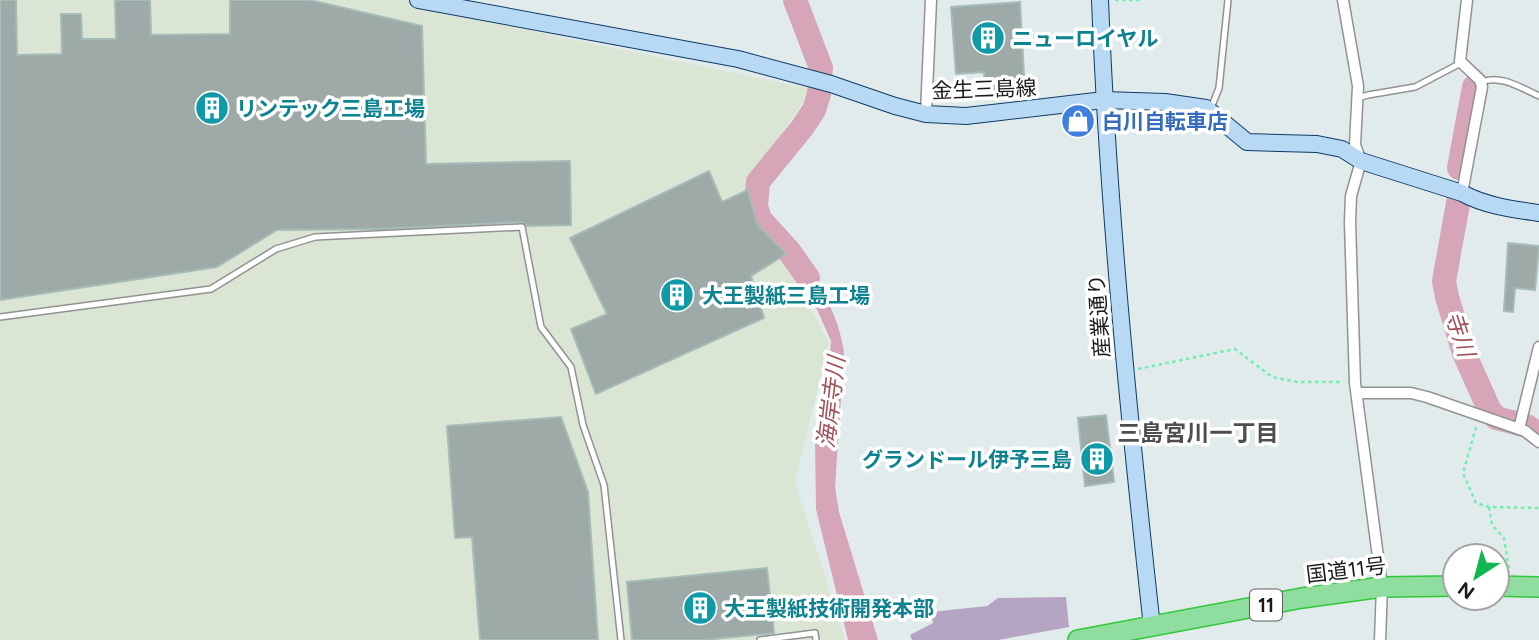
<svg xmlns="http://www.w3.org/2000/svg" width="1539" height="640" viewBox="0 0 1539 640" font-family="Figtree,'Noto Sans JP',sans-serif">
<rect width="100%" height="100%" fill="#e2ebec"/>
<polygon fill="#dbe5d4" points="0,0 450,0 450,14 812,89 747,185 829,343 795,482 845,640 0,640"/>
<polygon fill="#b5a5c3" points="1066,597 1069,627 998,640 912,640 910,635 933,623 931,612 987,606 998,598"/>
<path fill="#d6a5b8" d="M 792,250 C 818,280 838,312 844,352 L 835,487 L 839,512 L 878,640 L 848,640 L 816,509 L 815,440 L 829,366 L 831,341 L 807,287 L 783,259 Z"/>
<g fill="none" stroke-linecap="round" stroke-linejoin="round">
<g stroke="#d6a5b8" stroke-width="24">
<polyline points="795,0 821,68 819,94 814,110 802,128 758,182 756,206 760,219 789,251 808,278"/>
<polyline points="1459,168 1474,87"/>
<polyline points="1459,198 1444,281 1447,297 1464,353 1489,409 1496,418 1527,426 1539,435"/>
</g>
</g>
<g fill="#9eaaa7" stroke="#a5bcb8" stroke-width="2">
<polygon points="0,0 16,0 17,55 62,54 61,14 81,14 82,39 116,39 115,0 150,0 151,35 230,34 230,0 310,0 422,26 426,164 570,161 571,225 527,226 522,222 382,229 277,230 217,267 0,300"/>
<polygon points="1020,2 1025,94 985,94 984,72 956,74 951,7"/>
<polygon points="1092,112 1093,128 1064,130 1063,115"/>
<polygon points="709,171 722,202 748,190 757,224 786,254 751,276 764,318 596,394 571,329 607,314 570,238"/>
<polygon points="1508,243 1539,246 1535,290 1515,288 1513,312 1504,311"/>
<polygon points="1106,415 1114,482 1085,486 1078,418"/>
<polygon points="561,417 588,492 598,640 480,640 472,537 455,538 447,426"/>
<polygon points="767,568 774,633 704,640 632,640 627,582"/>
</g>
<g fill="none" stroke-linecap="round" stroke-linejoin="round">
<g stroke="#929292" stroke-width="8">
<g id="lane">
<path d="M 1481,82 C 1501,74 1521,88 1539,96"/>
<polyline points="1358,98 1368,95 1415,87 1461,63"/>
<polyline points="1211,108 1219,88 1228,0"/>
<polyline points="0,317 211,289 276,249 315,237 522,227 541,327 571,367 583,425 604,485 621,640"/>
<polyline points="760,640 815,633 816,640"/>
</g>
</g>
<g stroke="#929292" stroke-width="13">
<g id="street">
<polyline points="1343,0 1358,86 1355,145 1361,161 1351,196 1350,222 1355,383 1382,587 1380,640"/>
<polyline points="926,114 931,0"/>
<polyline points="1462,193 1482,87 1480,80 1460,61 1467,0"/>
<polyline points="1357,393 1411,393 1427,397 1525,431 1539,442"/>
<polyline points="1519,429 1539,347"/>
</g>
</g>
<g stroke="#0e3b67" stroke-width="18">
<g id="secondary">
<path d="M 418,0 L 738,59 L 831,84 L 895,106 L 926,114 L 966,116 L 1104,100 L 1165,102 L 1206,108 L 1247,142 L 1317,144 L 1342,149 L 1361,161 L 1462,193 C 1486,206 1512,209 1539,213"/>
<path d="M 1100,0 C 1108,210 1129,418 1152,627"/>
</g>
</g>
<g stroke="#32c739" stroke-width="22">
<g id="highway">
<polyline points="1497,586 1539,587"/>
<polyline points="1078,640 1302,598 1382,587 1455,586"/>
</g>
</g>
<g stroke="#72edae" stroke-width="2.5" stroke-dasharray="3.5 3.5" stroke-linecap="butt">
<polyline points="1115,0 1140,0"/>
<polyline points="1138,369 1235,349 1272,377 1298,382 1343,382"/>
<polyline points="1476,427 1463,473 1476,503 1489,507 1539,508"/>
<polyline points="1489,507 1492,525 1504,538 1509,569"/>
</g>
<use href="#lane" stroke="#fff" stroke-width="5"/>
<use href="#street" stroke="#fff" stroke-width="10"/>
<use href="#secondary" stroke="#b8d9f3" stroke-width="16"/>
<use href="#highway" stroke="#8fde9f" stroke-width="19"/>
</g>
<defs>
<g id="building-disc" transform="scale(1.75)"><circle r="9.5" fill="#0f9aa8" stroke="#fff"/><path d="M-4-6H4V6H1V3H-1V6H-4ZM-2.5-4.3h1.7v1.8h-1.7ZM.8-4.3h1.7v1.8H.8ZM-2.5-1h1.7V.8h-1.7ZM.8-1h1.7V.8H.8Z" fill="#fff"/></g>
<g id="shop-disc" transform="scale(1.75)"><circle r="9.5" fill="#3f7fe0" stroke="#fff"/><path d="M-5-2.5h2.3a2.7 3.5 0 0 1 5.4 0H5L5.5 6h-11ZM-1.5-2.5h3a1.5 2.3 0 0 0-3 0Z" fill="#fff"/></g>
</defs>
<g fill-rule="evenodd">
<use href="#building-disc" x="988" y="38"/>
<use href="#building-disc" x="212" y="108"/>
<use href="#shop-disc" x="1078" y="121"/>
<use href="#building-disc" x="677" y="295"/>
<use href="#building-disc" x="1097" y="459"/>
<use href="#building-disc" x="700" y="608"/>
</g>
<g text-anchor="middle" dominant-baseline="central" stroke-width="7" stroke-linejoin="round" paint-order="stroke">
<rect fill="#fff" stroke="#5f5f5f" stroke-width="2" x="1250" y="589.5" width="32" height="31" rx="5"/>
<g font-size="19" font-weight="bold" fill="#1b1b1b">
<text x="1266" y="605">11</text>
</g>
<g font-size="21" font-weight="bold" fill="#0d838f" stroke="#fff" text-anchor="start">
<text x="1012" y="38">ニューロイヤル</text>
<text x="236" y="108">リンテック三島工場</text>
<text x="702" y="295">大王製紙三島工場</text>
<text x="1072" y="459" text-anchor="end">グランドール伊予三島</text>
<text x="724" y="608">大王製紙技術開発本部</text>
</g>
<g font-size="21" fill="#1b1b1b" stroke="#fff">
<text transform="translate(984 89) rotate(-2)">金生三島線</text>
<text transform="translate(1099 316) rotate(-94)">産業通り</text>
<text transform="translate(1346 570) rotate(-7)">国道11号</text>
</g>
<g font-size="21" font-weight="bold" fill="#366cbe" stroke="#fff" text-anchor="start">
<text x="1102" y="121">白川自転車店</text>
</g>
<g font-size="23" font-style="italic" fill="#a2515a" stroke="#fff">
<text transform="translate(1460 334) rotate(72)">寺川</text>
<text transform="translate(831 402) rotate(-83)">海岸寺川</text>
</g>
<g font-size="23" font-weight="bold" fill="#4e4e4e" stroke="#fff">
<text x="1198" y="433">三島宮川一丁目</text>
</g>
</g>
<g transform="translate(1476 577) rotate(216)"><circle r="33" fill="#ffffff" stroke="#a4a4a4" stroke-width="2"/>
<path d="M0-5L12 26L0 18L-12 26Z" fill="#11b651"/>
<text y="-10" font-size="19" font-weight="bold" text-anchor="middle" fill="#1b1b1b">N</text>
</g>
</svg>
